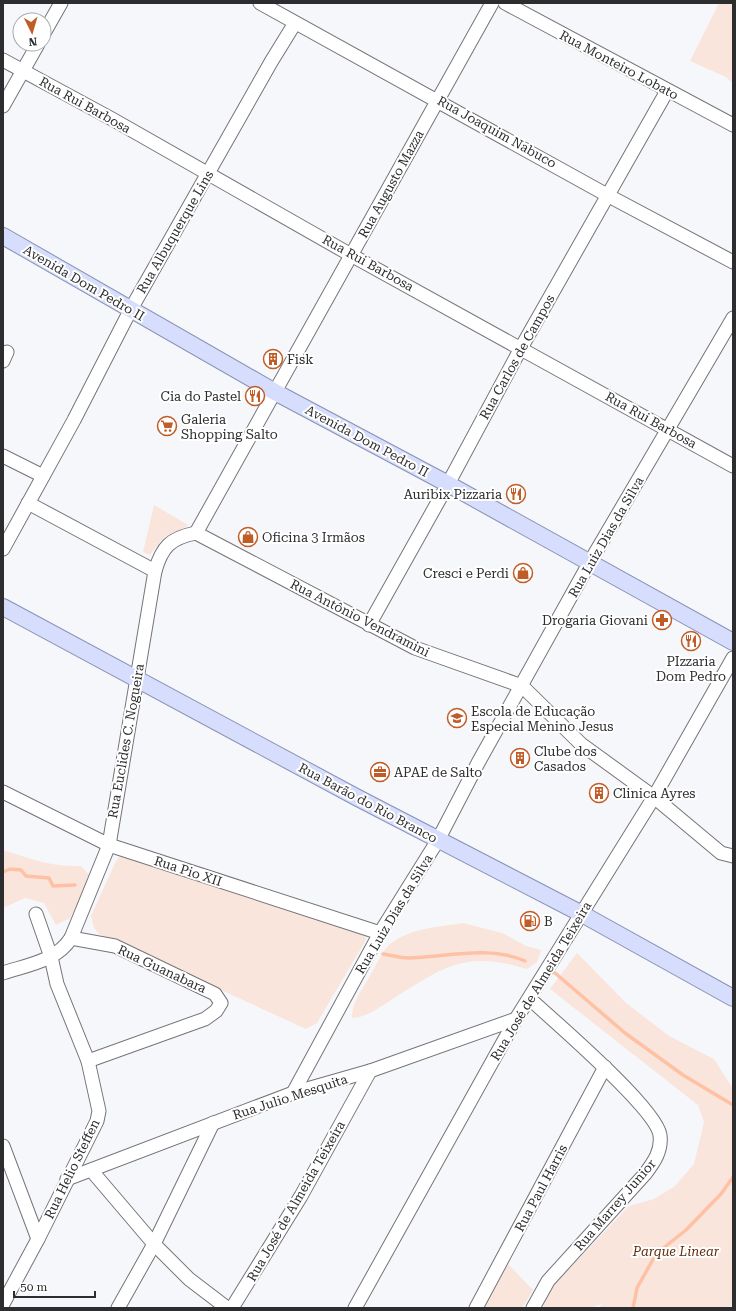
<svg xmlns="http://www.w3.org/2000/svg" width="736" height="1311" viewBox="0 0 736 1311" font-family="'Roboto Serif',serif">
<rect width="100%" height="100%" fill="#f6f7fa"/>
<g fill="#f9e5dc">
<polygon points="719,3 733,3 733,83 726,77 690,61"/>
<path d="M 154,505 L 188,525 C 183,530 175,531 168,535 C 161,539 155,548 150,555 L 143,552 Z"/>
<path d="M 3,850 C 31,859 51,867 81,866 L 89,875 L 83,893 L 70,918 L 56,925 L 44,903 L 25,898 L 3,908 Z"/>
<polygon points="120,856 365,933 366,940 317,1023 306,1029 99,934 94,928 91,916 116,861"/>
<path d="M 463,923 L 502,933 L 526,946 L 541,950 L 537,962 L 527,969 C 462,949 441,969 388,1002 C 377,1009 364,1018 352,1018 C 352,1004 360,992 367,981 C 373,972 382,951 389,945 C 409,928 439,927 463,923 Z"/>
<polygon points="577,953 626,1003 669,1036 714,1059 731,1086 733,1087 733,1308 599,1308 602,1304 590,1308 547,1308 540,1303 552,1287 629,1206 654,1199 675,1186 694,1164 704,1122 698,1105 550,989"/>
<polygon points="507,1263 533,1290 522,1308 482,1308"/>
</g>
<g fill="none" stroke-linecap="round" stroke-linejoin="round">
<g stroke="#ffc1a4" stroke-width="3.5">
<polyline points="3,872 10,869 21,870 26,876 49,878 53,886 75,885"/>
<path d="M 383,954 C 391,955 400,958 408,958 C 446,957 490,945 525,961"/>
<polyline points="555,973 625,1033 683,1075 733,1105"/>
<polyline points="633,1308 637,1288 656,1254 686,1230 721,1194 733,1177"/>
</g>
<g stroke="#747578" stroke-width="15">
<g id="minor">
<polyline points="260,3 607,195 733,262"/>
<polyline points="505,3 733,125"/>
<polyline points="44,33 61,3"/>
<polyline points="3,60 112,119 351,255 733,466"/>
<polyline points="3,106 38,44"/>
<polyline points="3,361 7,352"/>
<polyline points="3,456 43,476"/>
<polyline points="28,503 155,571"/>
<polyline points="196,533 415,648 522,686 581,744 654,797 721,853 733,856"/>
<polyline points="196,533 492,3"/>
<polyline points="3,549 74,420 131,309 271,62 295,23"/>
<polyline points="369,625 448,484 521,348 667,91"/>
<polyline points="3,792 109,845 380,933"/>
<polyline points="71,938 115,946 215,994 221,1003 216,1011 205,1019 88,1061"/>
<path d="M 3,973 C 27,965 57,961 71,938 L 109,845 L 155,571 C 162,547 170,538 196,533"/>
<path d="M 530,999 C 554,1021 656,1108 660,1135 C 662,1151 654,1162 645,1174 L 548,1281 L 533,1308"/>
<polyline points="293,1093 380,933 438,840 478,763 590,562 733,318"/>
<polyline points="3,1146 38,1239"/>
<polyline points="91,1170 154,1244 189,1279 227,1308"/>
<polyline points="67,1179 293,1093 370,1071 516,1019"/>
<polyline points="3,1304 38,1239 97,1121 99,1111 88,1061 57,984 51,957 36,914"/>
<polyline points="118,1308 154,1244 213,1123"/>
<polyline points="232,1308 301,1196 370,1071"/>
<polyline points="355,1308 516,1019 654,797 733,658"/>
<polyline points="476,1308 605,1067"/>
</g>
</g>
<g stroke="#8991b4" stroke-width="18">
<g id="major">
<polyline points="3,236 275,392 448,484 733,642"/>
<polyline points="3,607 356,797 582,914 733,998"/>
</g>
</g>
<use href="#minor" stroke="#fff" stroke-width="13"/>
<use href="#major" stroke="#d6ddfd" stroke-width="16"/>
</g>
<defs>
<g id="building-ring" transform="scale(1)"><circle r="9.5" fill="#fff" stroke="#c05c27" stroke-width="1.5"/><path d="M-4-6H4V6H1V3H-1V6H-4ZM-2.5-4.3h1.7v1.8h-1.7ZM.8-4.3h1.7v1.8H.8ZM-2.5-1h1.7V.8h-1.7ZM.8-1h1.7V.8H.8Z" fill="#c05c27"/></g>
<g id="restaurant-ring" transform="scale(1)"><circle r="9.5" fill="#fff" stroke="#c05c27" stroke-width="1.5"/><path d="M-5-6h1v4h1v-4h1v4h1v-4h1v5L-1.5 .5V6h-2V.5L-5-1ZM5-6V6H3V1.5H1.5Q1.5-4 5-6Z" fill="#c05c27"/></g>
<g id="supermarket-ring" transform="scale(1)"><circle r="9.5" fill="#fff" stroke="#c05c27" stroke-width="1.5"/><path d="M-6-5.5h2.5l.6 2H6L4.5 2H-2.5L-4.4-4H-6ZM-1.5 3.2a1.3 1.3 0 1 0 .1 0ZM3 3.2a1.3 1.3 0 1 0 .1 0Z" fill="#c05c27"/></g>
<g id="shop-ring" transform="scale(1)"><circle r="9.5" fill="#fff" stroke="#c05c27" stroke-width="1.5"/><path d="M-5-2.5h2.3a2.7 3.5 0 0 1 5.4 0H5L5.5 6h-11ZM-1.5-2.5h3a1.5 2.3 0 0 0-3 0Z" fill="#c05c27"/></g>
<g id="pharmacy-ring" transform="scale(1)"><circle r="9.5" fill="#fff" stroke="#c05c27" stroke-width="1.5"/><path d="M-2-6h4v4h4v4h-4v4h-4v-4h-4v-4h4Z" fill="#c05c27"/></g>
<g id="school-ring" transform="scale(1)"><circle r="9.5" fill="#fff" stroke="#c05c27" stroke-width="1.5"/><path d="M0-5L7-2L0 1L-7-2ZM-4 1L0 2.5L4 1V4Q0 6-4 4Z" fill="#c05c27"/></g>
<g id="office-ring" transform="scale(1)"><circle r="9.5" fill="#fff" stroke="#c05c27" stroke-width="1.5"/><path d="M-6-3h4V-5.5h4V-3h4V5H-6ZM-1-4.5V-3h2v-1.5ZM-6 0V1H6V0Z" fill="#c05c27"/></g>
<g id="fuel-ring" transform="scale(1)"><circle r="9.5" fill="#fff" stroke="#c05c27" stroke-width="1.5"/><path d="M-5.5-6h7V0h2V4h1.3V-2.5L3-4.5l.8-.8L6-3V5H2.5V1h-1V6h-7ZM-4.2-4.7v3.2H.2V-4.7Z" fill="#c05c27"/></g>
</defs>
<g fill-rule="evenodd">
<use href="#building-ring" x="273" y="359"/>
<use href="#restaurant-ring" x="255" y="396"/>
<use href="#supermarket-ring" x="167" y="426"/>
<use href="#restaurant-ring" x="516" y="494"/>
<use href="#shop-ring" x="248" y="537"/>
<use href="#shop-ring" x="523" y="573"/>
<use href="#pharmacy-ring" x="662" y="620"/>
<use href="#restaurant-ring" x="691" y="641"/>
<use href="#school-ring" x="457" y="718"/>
<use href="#building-ring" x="520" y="758"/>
<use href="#office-ring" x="380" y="772"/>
<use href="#building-ring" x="599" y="793"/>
<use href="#fuel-ring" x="530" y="921"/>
</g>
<g text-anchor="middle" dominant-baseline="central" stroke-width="4" stroke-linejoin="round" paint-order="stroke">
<g font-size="13" fill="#2d2d2f" stroke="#fff">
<text transform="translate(619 65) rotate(28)">Rua Monteiro Lobato</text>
<text transform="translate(85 105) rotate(29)">Rua Rui Barbosa</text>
<text transform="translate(497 132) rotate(29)">Rua Joaquim Nabuco</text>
<text transform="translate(391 184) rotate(-61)">Rua Augusto Mazza</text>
<text transform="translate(175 232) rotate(-60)">Rua Albuquerque Lins</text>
<text transform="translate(368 263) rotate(29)">Rua Rui Barbosa</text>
<text transform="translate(84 283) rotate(30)">Avenida Dom Pedro II</text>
<text transform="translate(517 357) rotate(-61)">Rua Carlos de Campos</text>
<text transform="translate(651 420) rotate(29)">Rua Rui Barbosa</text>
<text transform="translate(367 441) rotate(28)">Avenida Dom Pedro II</text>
<text transform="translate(606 537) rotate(-60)">Rua Luiz Dias da Silva</text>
<text transform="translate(360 618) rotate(27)">Rua Antônio Vendramini</text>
<text transform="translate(126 741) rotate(-80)">Rua Euclides C. Nogueira</text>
<text transform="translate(368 803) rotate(28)">Rua Barão do Rio Branco</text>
<text transform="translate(188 871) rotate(18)">Rua Pio XII</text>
<text transform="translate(394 914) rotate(-59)">Rua Luiz Dias da Silva</text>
<text transform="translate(162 969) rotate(25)">Rua Guanabara</text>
<text transform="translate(541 981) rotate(-59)">Rua José de Almeida Teixeira</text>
<text transform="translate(290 1097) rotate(-18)">Rua Julio Mesquita</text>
<text transform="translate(72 1169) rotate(-64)">Rua Helio Steffen</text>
<text transform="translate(541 1188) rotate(-62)">Rua Paul Harris</text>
<text transform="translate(296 1201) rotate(-60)">Rua José de Almeida Teixeira</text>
<text transform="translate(615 1205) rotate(-49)">Rua Marrey Junior</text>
</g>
<g font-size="13" fill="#2d2d2f" stroke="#fff" text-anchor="start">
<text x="287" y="359">Fisk</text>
<text x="241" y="396" text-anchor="end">Cia do Pastel</text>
<text x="181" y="419">Galeria<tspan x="181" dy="15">Shopping Salto</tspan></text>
<text x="502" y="494" text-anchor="end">Auribix Pizzaria</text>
<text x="262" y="537">Oficina 3 Irmãos</text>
<text x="509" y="573" text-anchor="end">Cresci e Perdi</text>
<text x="648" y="620" text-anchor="end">Drogaria Giovani</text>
<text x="691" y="661" text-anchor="middle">PIzzaria<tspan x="691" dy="15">Dom Pedro</tspan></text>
<text x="471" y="711">Escola de Educação<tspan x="471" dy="15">Especial Menino Jesus</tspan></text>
<text x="534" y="751">Clube dos<tspan x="534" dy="15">Casados</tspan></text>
<text x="394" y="772">APAE de Salto</text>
<text x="613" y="793">Clinica Ayres</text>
<text x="544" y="921">B</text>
</g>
<g font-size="13" font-style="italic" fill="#622b0d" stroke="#fff">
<text x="676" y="1251">Parque Linear</text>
</g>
</g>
<rect width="736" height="1311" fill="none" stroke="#2d2d2f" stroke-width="8"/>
<g transform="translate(32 32) rotate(175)"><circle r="19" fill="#ffffff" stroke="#ababac"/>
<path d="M0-3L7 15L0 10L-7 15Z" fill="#c05c27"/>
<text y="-6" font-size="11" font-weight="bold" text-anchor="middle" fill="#2d2d2f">N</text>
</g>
<path d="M14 1291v6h81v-6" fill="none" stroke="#2d2d2f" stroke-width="2"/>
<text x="20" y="1291" font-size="12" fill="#2d2d2f" stroke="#ffffff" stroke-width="3" paint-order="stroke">50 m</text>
</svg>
